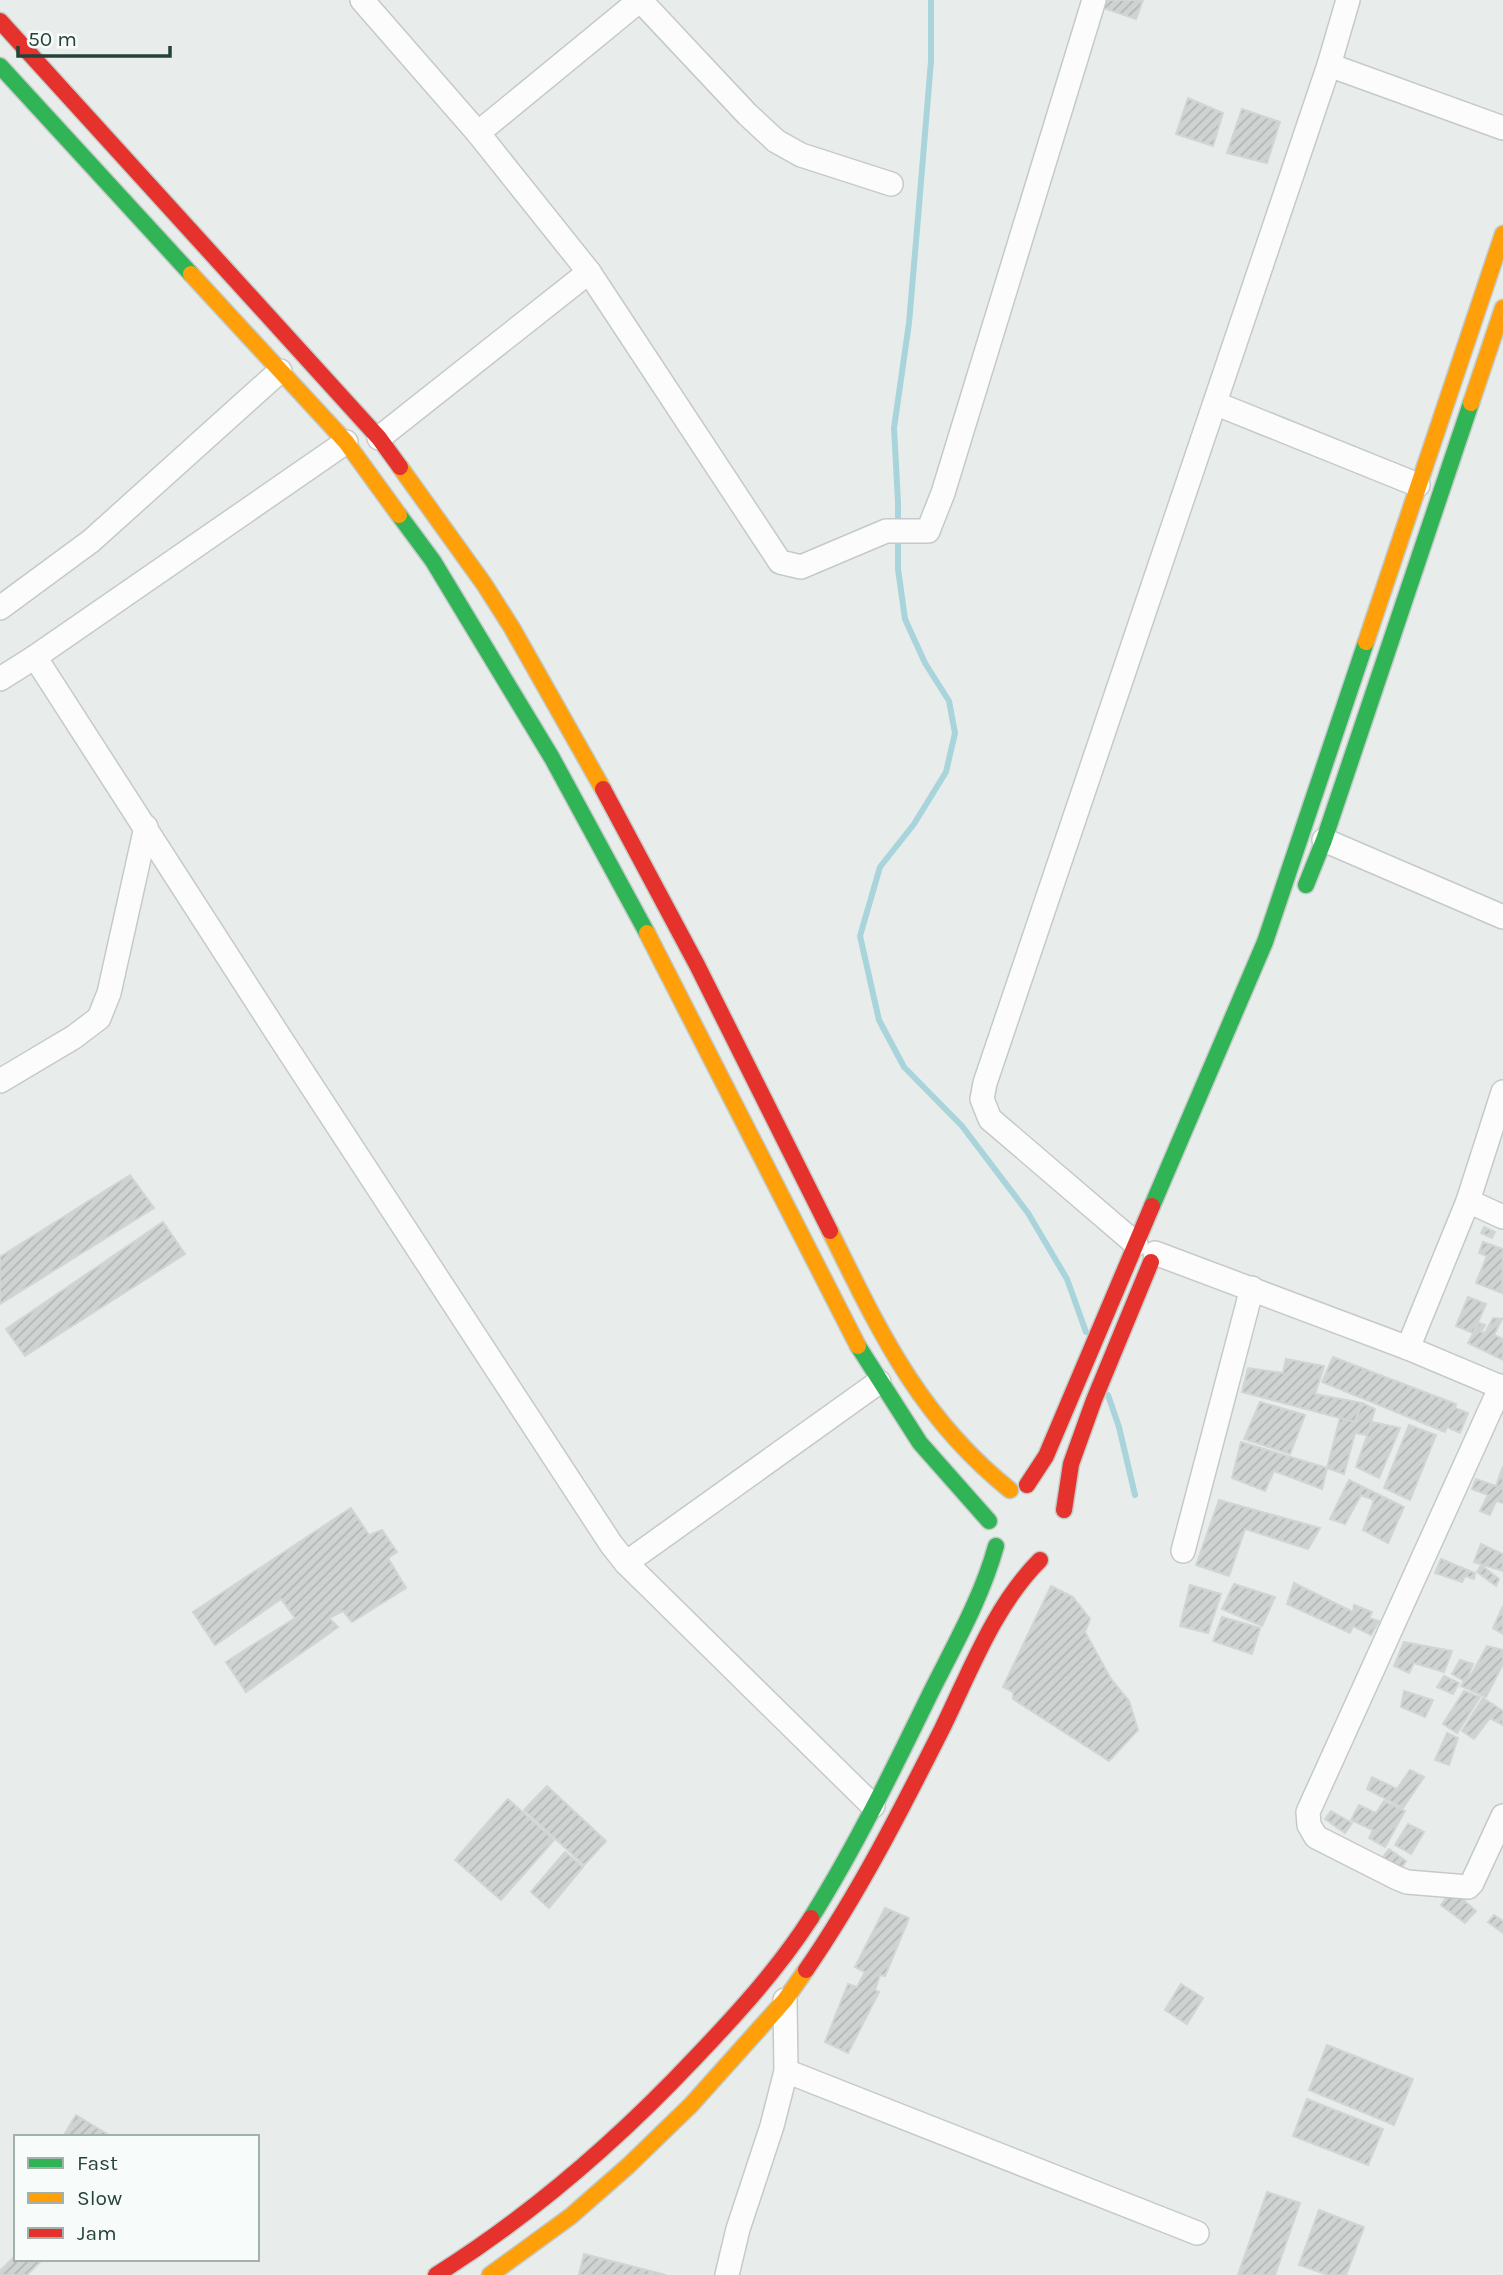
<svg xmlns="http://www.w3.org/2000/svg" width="1503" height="2275" viewBox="0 0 1503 2275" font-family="Karla,sans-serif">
<defs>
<pattern id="building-hatch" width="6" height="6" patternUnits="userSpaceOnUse" patternTransform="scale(1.75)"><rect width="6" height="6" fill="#cfd4d2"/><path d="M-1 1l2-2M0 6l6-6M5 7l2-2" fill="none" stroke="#b2b7b5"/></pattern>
</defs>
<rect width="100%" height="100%" fill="#e8edeb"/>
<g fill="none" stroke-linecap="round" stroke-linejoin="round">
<g stroke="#a9d4db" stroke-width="6">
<polyline points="931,0 931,61 918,218 909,323 894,428 898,502 898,569 905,619 925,663 949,701 955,733 946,772 914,824 880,867 860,936 879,1020 904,1067 962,1126 1028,1213 1067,1279 1086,1332"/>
<polyline points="1108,1395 1119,1427 1135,1495"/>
</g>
</g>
<g fill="url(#building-hatch)" stroke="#d1d6d4" stroke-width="2">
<polygon points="1106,0 1143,0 1136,19 1103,8"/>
<polygon points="1188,98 1223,113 1213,146 1176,134"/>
<polygon points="1242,109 1280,122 1267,163 1227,153"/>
<polygon points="130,1175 154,1208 0,1304 0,1257"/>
<polygon points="163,1222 185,1254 25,1356 6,1329"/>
<polygon points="1484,1227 1495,1232 1492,1238 1481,1233"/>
<polygon points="1483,1242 1503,1249 1502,1293 1476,1283 1487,1256 1479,1253"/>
<polygon points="1468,1297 1486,1304 1473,1333 1456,1326"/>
<polygon points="1493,1318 1502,1319 1494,1335 1503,1339 1503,1360 1468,1343 1479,1323 1485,1325 1481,1332 1485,1333"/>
<polygon points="1333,1357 1456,1404 1455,1408 1468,1413 1460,1433 1447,1427 1445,1432 1322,1382"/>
<polygon points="1286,1359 1324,1366 1315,1394 1362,1403 1355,1422 1242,1392 1248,1368 1283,1373"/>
<polygon points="1260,1402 1305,1415 1290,1454 1244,1439"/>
<polygon points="1362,1403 1375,1409 1367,1435 1355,1433 1344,1474 1327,1468 1340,1418 1355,1422"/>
<polygon points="1372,1422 1400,1428 1379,1478 1356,1467"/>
<polygon points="1409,1425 1436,1435 1410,1500 1384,1488"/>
<polygon points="1241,1442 1327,1468 1322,1489 1274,1471 1265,1491 1232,1478"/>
<polygon points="1503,1466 1503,1503 1496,1501 1490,1515 1480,1511 1488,1495 1472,1489 1476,1479 1496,1486"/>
<polygon points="1349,1480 1404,1507 1388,1543 1363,1530 1374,1500 1361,1495 1345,1524 1330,1519"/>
<polygon points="1219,1500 1320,1528 1308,1549 1245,1529 1229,1576 1196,1565"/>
<polygon points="351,1508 369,1535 382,1530 397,1552 388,1558 406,1588 352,1622 343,1611 329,1618 338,1627 246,1692 226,1662 295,1618 281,1599 215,1645 193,1612"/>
<polygon points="1481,1544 1503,1554 1503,1571 1474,1562"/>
<polygon points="1441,1559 1475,1573 1474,1579 1465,1576 1462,1582 1435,1573"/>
<polygon points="1481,1565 1499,1579 1496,1586 1477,1572"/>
<polygon points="1294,1583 1353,1612 1354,1605 1372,1612 1369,1618 1379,1621 1371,1635 1353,1626 1350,1633 1287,1604"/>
<polygon points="1234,1584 1275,1597 1262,1626 1222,1609"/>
<polygon points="1190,1585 1221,1594 1208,1633 1180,1626"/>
<polygon points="1051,1586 1073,1597 1090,1619 1085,1632 1111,1679 1129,1701 1138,1730 1109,1761 1013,1699 1013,1692 1003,1687"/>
<polygon points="1503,1606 1503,1634 1493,1628"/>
<polygon points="1222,1617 1260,1628 1252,1654 1213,1641"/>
<polygon points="1404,1642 1452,1651 1444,1672 1414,1663 1409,1673 1394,1666"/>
<polygon points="1487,1646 1503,1650 1503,1664 1486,1697 1461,1686 1464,1681 1452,1674 1460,1660 1473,1664 1468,1676 1470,1677"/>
<polygon points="1444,1676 1459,1683 1453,1694 1437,1687"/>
<polygon points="1404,1691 1433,1700 1425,1717 1401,1707"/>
<polygon points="1464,1691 1480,1697 1457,1733 1443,1724"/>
<polygon points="1483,1698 1503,1711 1503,1725 1490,1718 1474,1739 1462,1731"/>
<polygon points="1447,1733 1458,1738 1449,1765 1435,1760"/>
<polygon points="1410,1770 1424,1777 1403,1808 1367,1789 1372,1777 1397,1789"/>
<polygon points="547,1786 606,1841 584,1865 524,1810"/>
<polygon points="508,1799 554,1840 501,1900 455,1860"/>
<polygon points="1384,1801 1405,1811 1385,1847 1369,1838 1373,1830 1351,1820 1359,1805 1376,1813"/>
<polygon points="1331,1811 1352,1823 1345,1833 1325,1819"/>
<polygon points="1408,1824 1424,1832 1411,1854 1395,1845"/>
<polygon points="1389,1849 1406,1861 1400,1871 1381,1860"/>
<polygon points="565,1852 583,1867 549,1908 531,1892"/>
<polygon points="1452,1890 1476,1911 1465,1923 1441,1905"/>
<polygon points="885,1908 909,1918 885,1976 880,1975 875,1990 879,1992 848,2053 825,2042 848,1984 857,1987 865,1972 855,1967"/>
<polygon points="1494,1915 1503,1921 1503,1933 1488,1922"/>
<polygon points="1181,1984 1203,1998 1187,2024 1165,2010"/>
<polygon points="1327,2045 1413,2079 1394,2125 1309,2090"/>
<polygon points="1307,2099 1383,2129 1368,2165 1293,2136"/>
<polygon points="76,2115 112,2137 63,2137"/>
<polygon points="1267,2192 1300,2203 1275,2275 1238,2275"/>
<polygon points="1319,2210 1364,2227 1346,2275 1328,2275 1299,2265"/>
<polygon points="584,2254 666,2275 579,2275"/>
<polygon points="16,2255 16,2259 43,2259 27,2275 0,2275 0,2271"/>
</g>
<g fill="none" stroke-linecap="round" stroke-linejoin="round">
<g stroke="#c5cac8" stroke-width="26">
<g id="street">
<polyline points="362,0 478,133 589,272 780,562 801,567 886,531 928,531 943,493 1094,0"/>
<polyline points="640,0 747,114 776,141 801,155 891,184"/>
<polyline points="1329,65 1503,128"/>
<polyline points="478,133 640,0"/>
<polyline points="1217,404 1418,485"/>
<polyline points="379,438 589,272"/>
<polyline points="0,608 91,541 280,371"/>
<polyline points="35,657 279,1036 611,1544 626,1563 873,1806"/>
<polyline points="0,679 35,657 346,442"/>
<polyline points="1324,840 1503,917"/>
<polyline points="0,1081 74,1037 99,1018 109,993 146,827"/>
<polyline points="1468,1201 1503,1217"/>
<polyline points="1136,1244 990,1119 982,1099 985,1083 1329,65 1348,0"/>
<polyline points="1155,1253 1408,1348 1503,1388"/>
<polyline points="1408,1348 1468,1201 1503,1092"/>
<polyline points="1501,1386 1308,1812 1309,1825 1316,1837 1397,1878 1407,1882 1468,1887 1472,1883 1503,1816"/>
<polyline points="1183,1551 1252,1288"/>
<polyline points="626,1563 879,1382"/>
<polyline points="786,2071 1197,2233"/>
<polyline points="727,2275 738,2229 772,2126 786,2071 785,2000"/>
</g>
</g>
<g stroke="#c3cbc8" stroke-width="19">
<g id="fast">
<polyline points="0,66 191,274"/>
<polyline points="399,515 433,561 552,758 647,933"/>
<polyline points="1306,885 1324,840 1471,403"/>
<polyline points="1152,1206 1265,942 1366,642"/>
<polyline points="858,1346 920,1443 989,1521"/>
<path d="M 811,1918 C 856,1846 894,1768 931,1692 C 955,1644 982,1597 996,1546"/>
</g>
</g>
<g stroke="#c3cbc8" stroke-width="19">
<g id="slow">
<polyline points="191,274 346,442 399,515"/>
<polyline points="1471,403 1503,308"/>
<polyline points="400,467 484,584 512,628 603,789"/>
<polyline points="1366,642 1503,234"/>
<polyline points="647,933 858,1346"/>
<path d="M 830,1231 C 880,1332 919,1417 1010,1490"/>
<polyline points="490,2275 571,2216 628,2166 691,2105 785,2000 806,1970"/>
</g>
</g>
<g stroke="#c3cbc8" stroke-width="19">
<g id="jam">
<polyline points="0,21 379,438 400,467"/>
<polyline points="603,789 697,965 830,1231"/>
<polyline points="1027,1485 1046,1456 1152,1206"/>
<polyline points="1064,1510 1071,1464 1094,1400 1151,1262"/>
<path d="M 806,1970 C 859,1893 900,1812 942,1729 C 970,1672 994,1606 1040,1560"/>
<path d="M 436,2275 C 533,2214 618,2140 696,2057 C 738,2013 778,1969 811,1918"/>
</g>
</g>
<use href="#street" stroke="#fcfcfc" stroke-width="23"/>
<use href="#fast" stroke="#30b455" stroke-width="16"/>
<use href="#slow" stroke="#ff9f0a" stroke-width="16"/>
<use href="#jam" stroke="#e5322d" stroke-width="16"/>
</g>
<rect x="14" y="2135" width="245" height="126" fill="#f7fbf9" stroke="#a3b1ad" stroke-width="2"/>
<rect x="28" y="2158" width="35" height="10" fill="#30b455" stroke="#a3b1ad" stroke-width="2"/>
<text x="77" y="2170" font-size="21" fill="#24423a">Fast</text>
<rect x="28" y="2193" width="35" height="10" fill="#ff9f0a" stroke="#a3b1ad" stroke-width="2"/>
<text x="77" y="2205" font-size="21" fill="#24423a">Slow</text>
<rect x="28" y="2228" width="35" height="10" fill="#e5322d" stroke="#a3b1ad" stroke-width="2"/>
<text x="77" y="2240" font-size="21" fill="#24423a">Jam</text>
<path d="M18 46v10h152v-10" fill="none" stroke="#24423a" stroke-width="3.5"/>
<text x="28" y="46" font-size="21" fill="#24423a" stroke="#f7fbf9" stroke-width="5" paint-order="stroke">50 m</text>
</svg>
